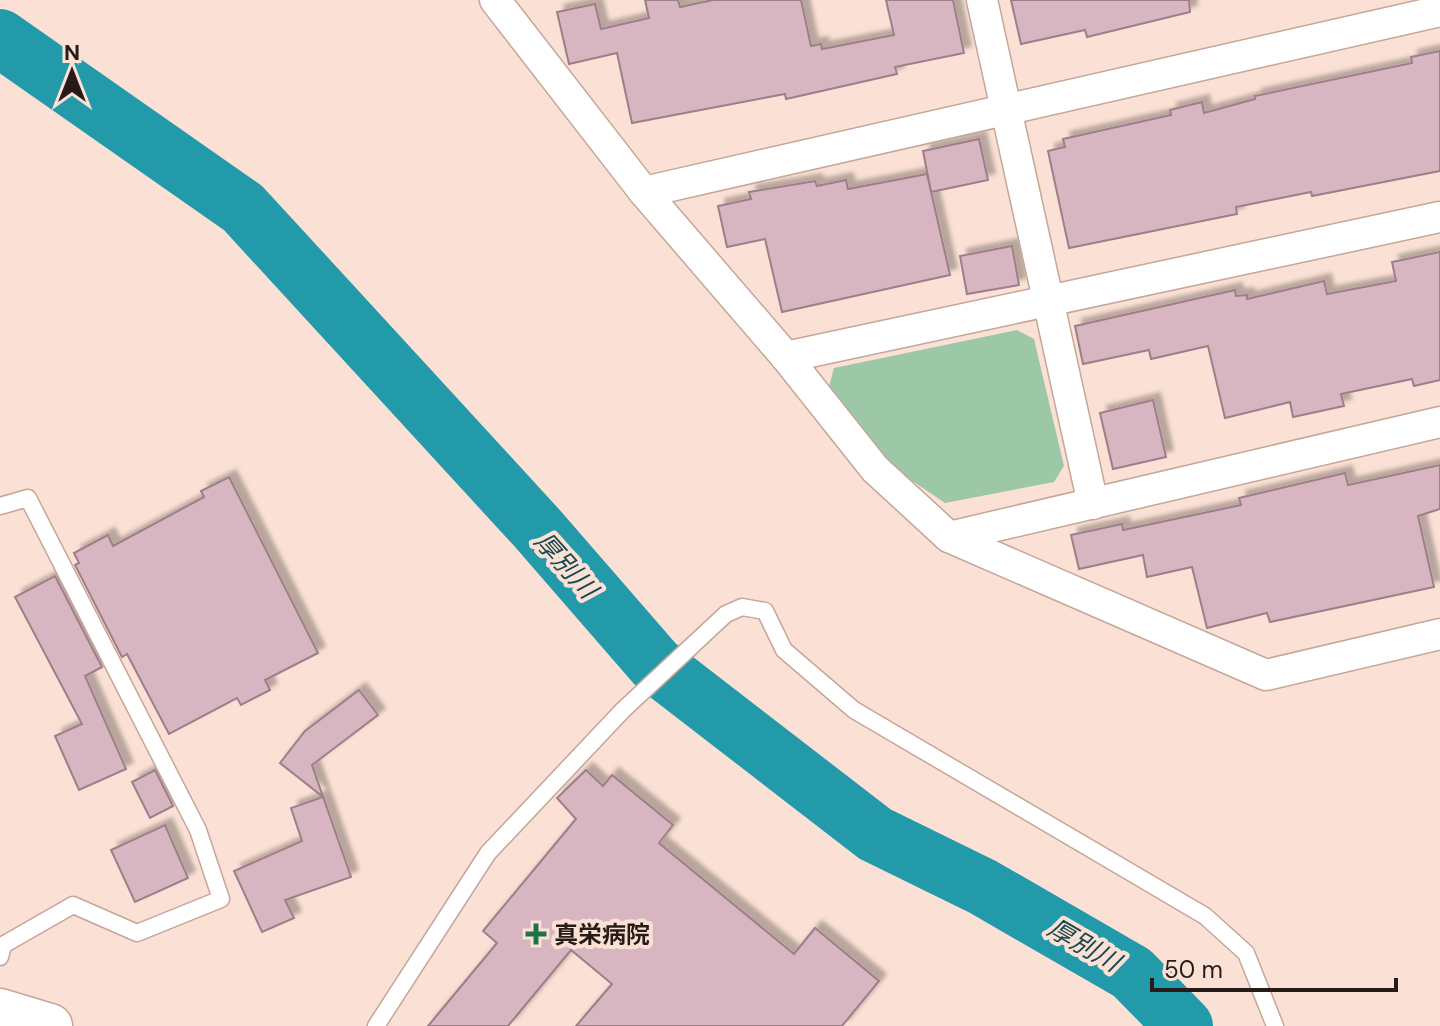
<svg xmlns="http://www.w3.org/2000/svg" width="1440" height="1026" viewBox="0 0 1440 1026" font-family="'DM Sans','Noto Sans JP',sans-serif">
<defs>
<filter id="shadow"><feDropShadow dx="7" dy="-7" stdDeviation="2" flood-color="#0004"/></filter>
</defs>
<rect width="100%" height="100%" fill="#fbe1d5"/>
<polygon fill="#9dc8a8" points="1017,330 1034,339 1064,466 1054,482 945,503 883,461 827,394 834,368"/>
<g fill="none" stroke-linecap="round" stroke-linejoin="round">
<polyline stroke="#229aaa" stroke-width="58" points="0,38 243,208 537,528 656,665 875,834 983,887 1132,973 1184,1026"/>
</g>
<g fill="#d7b5c1" stroke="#9d7e89" stroke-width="2" filter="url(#shadow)">
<polygon points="645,0 678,0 680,7 713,0 801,0 811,46 821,44 822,49 894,35 886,0 953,0 964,53 895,67 897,74 786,99 785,94 632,123 617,53 569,64 557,12 595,4 601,29 649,18"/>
<polygon points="1011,0 1189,0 1190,12 1087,37 1085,30 1021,44"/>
<polygon points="1440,51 1440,171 1312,196 1311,192 1236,207 1237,214 1069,248 1048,151 1065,147 1063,139 1171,115 1170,110 1202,102 1204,113 1255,99 1255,96 1412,63 1411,57"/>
<polygon points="979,139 988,180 931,192 923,151"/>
<polygon points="927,174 950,275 782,312 765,239 727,247 718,206 751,199 749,192 815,181 817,186 846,180 848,189"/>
<polygon points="1012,246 1019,285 967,294 960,256"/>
<polygon points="1440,252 1440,380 1414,386 1412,379 1341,394 1344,406 1293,417 1290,402 1225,418 1208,346 1151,359 1149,350 1083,364 1075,326 1235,290 1236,296 1247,295 1247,299 1324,281 1327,294 1396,281 1392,262"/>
<polygon points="1153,400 1166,457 1113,469 1100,413"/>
<polygon points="1440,465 1440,509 1418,516 1434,587 1270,622 1267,613 1207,628 1192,567 1147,577 1143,555 1079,569 1071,535 1122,524 1123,530 1241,505 1239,498 1345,473 1348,485"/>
<polygon points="229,477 318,653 265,680 270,690 241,705 237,698 169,734 127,654 122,657 75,565 79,563 74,553 108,535 113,546 204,497 201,491"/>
<polygon points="55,576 102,667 85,676 126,769 79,790 55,736 82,724 15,597"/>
<polygon points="359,690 378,715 312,765 351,877 285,900 294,918 262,932 234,871 302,841 291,808 323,797 280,763 305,731"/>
<polygon points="155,770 173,806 150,818 132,782"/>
<polygon points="586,770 603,786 612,775 673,825 659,843 794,954 815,928 879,981 842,1026 576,1026 612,984 571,950 508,1026 428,1026 497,943 483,931 576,819 557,798"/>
<polygon points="165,825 188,878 135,902 111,850"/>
</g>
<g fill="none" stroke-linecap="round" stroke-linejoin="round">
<g stroke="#c5a698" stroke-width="19">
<g id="service">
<polyline points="0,506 28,498 198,830 221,899 137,933 73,905 3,945 0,957"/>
<polyline points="376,1026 488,853 623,710 726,614 742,607 765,611 784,650 854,710 1205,916 1246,953 1275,1026"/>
</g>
</g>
<g stroke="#c5a698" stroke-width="33">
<g id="minor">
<polyline points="495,0 644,192 786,357 875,469 949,537 1266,675 1440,634"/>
<polyline points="982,0 1093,504"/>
<polyline points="644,192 1440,11"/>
<polyline points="786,357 1440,217"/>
<polyline points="949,537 1440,422"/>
</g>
</g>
<g stroke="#c5a698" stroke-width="47">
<polyline id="secondary" points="0,1011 50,1026"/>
</g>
<use href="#service" stroke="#fff" stroke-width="16"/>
<use href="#minor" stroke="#fff" stroke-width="30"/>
<use href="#secondary" stroke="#fff" stroke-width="44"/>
</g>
<path fill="#1f7446" stroke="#fbe1d5" stroke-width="3" d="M532 922h8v8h8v8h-8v8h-8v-8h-8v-8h8z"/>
<g text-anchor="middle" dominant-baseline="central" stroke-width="8" stroke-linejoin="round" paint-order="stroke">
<g font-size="24" font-weight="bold" fill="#261b16" stroke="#fbe1d5" text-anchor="start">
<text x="554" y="934">真栄病院</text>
</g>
<g font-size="26" font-style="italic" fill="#17484f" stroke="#fbe1d5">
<text transform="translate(566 565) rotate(48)">厚別川</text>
<text transform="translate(1084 945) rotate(30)">厚別川</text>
</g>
</g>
<g transform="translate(72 72)" stroke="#fbe1d5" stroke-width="6" paint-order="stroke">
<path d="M0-6L14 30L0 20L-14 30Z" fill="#261b16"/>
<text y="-12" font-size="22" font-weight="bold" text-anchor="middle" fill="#261b16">N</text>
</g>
<path d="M1152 978v12h244v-12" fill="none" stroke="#261b16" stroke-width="4"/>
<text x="1164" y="978" font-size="24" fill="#261b16" stroke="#fbe1d5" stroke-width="6" paint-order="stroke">50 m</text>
</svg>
